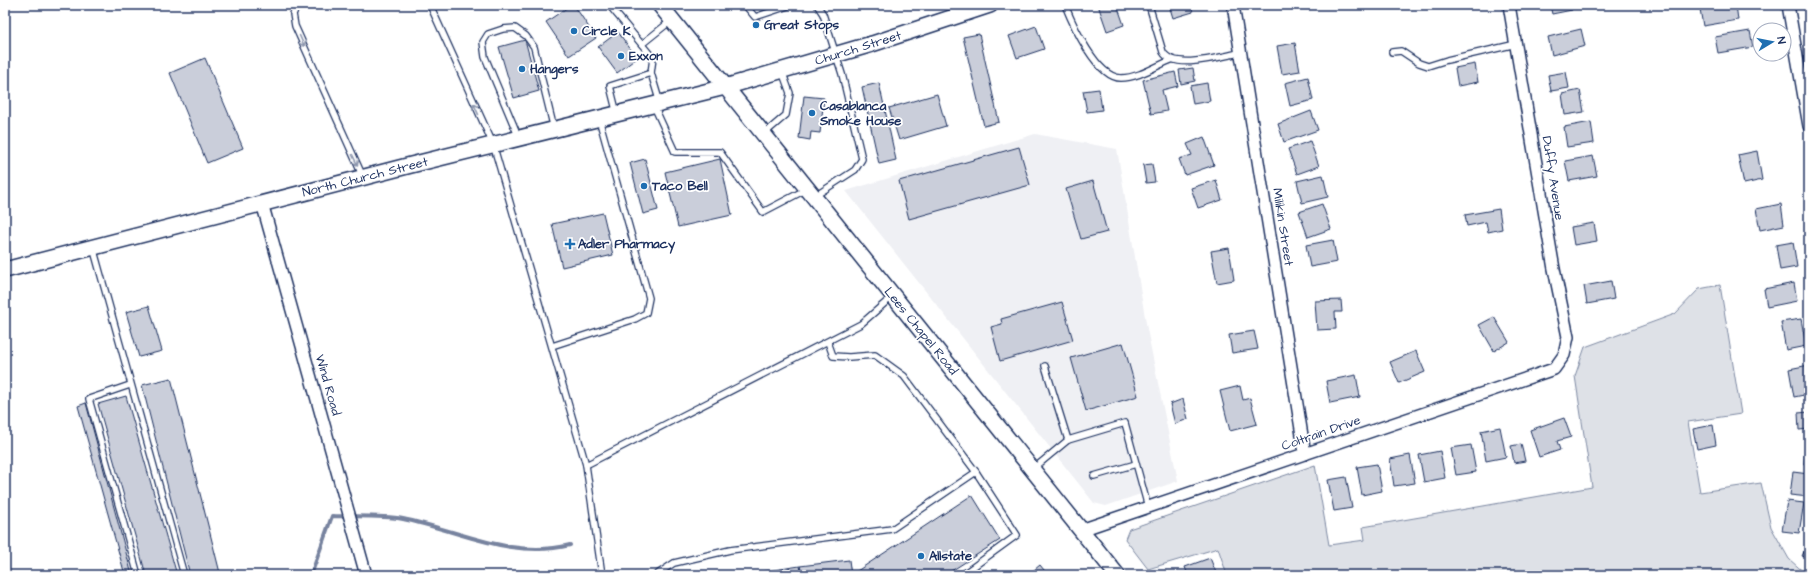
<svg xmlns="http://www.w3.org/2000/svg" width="1814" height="580" viewBox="0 0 1814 580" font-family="'Architects Daughter',sans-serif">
<rect width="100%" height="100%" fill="#fff"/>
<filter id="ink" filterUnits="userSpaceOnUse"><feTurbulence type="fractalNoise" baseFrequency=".025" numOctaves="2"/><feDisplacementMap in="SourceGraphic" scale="8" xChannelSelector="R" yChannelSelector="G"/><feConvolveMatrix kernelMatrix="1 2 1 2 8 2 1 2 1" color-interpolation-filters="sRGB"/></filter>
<g filter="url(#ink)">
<polygon fill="#eff0f4" points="1035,134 1117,149 1147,329 1178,481 1106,506 1094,503 846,191"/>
<polygon fill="#dee1e7" stroke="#7c88a2" points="1720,285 1741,414 1688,422 1700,492 1761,483 1771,527 1789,559 1807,575 1227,575 1218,548 1148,569 1125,539 1129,529 1315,465 1329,545 1365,540 1363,527 1592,487 1575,376 1585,347 1675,314 1699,289"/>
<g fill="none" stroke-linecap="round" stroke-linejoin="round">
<path stroke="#77839f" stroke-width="4" d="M 311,575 L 332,516 C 355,517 381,515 403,519 C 459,530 512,560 570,545"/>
</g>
<g fill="#caceda" stroke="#1b2f5e">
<polygon points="571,5 574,5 596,38 569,56 546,22"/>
<polygon points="1098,5 1117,5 1124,25 1107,31"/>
<polygon points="1169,5 1191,5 1193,12 1173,18"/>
<polygon points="1550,5 1571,5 1572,10 1552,14"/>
<polygon points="1724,5 1736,5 1738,20 1703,26 1700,9"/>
<polygon points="1036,26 1044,49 1017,58 1009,36"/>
<polygon points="1581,29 1585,46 1552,55 1548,37"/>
<polygon points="1750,31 1753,47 1718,53 1715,37"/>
<polygon points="618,32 637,58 617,73 598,47"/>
<polygon points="979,34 999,122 984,126 963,37"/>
<polygon points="525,40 539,91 514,98 499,47"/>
<polygon points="1295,43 1300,71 1282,74 1277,46"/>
<polygon points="205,58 243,148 207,163 170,73"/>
<polygon points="1475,64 1478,82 1458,86 1455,68"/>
<polygon points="1193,68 1195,81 1181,84 1179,70"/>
<polygon points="1175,72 1178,86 1162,90 1167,111 1151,114 1143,80"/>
<polygon points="1566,72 1569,88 1551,91 1548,75"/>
<polygon points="1308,77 1313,100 1290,106 1285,83"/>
<polygon points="879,83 896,160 879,164 862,87"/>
<polygon points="1207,83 1210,101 1193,104 1190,86"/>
<polygon points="1099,89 1102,110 1087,112 1083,91"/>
<polygon points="1580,90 1584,112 1565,115 1562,94"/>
<polygon points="937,94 946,126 899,140 889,108"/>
<polygon points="804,96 824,98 820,133 811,132 810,140 799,138"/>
<polygon points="1311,111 1318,130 1284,142 1278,124"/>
<polygon points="1591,122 1594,143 1567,147 1564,127"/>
<polygon points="1204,137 1214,165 1185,175 1179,159 1192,155 1187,144"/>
<polygon points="1310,141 1319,166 1297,174 1288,149"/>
<polygon points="1019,147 1030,185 909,219 899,181"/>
<polygon points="1757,151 1762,180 1744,184 1738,155"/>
<polygon points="1593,156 1597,176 1569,181 1565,161"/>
<polygon points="645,159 658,210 643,214 630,163"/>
<polygon points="720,159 732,215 678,227 665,172"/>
<polygon points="1152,164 1155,182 1146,183 1143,165"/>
<polygon points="1323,175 1328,197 1302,203 1297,181"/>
<polygon points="1216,180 1222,200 1198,208 1191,188"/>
<polygon points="1093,181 1107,232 1081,239 1066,189"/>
<polygon points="1322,204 1331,229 1308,237 1299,212"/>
<polygon points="1781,204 1784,225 1760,230 1756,209"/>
<polygon points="1499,209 1502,229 1488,232 1486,222 1467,226 1465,215"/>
<polygon points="603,213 613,255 562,267 552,224"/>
<polygon points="1594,223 1597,241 1574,245 1571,227"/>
<polygon points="1333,240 1337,262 1310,267 1306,245"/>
<polygon points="1793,242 1797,267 1780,270 1776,245"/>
<polygon points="1229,248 1234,280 1217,283 1211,251"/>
<polygon points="1611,281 1614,299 1587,304 1584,286"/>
<polygon points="1794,283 1797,301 1767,307 1764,289"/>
<polygon points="1341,300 1342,312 1335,312 1336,329 1317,330 1315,301"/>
<polygon points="1062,302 1073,340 1000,361 991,327 1002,324 1001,319"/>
<polygon points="149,306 162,351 139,357 126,312"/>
<polygon points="1494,317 1509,342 1494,351 1479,325"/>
<polygon points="1801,319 1806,346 1786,350 1781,322"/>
<polygon points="1254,331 1258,349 1232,353 1229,335"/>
<polygon points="1123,343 1138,396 1086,411 1071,358"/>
<polygon points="1416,351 1425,372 1399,383 1390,362"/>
<polygon points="1809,365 1809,394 1794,397 1789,369"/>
<polygon points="1356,375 1360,397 1330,403 1326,381"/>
<polygon points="171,378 220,573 214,575 190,575 142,385"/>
<polygon points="1240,386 1243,400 1250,398 1257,424 1230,431 1220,391"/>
<polygon points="126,396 177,575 146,575 98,404"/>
<polygon points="1183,399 1188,419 1175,424 1170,404"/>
<polygon points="86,403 132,575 125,575 78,406"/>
<polygon points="1809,412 1809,429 1799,430 1798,413"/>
<polygon points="1564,418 1571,437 1557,441 1560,450 1539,457 1530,430"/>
<polygon points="1713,425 1716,445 1697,449 1693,429"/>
<polygon points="1500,427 1506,457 1486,461 1481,431"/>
<polygon points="1806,439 1809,439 1809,465 1804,464"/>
<polygon points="1521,444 1525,461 1514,463 1511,446"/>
<polygon points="1471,445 1476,472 1456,475 1451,448"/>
<polygon points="1440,451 1445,478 1424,482 1419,455"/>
<polygon points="1410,455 1415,483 1394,486 1390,459"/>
<polygon points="1377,464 1382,491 1362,495 1357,467"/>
<polygon points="1793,472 1809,474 1809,497 1790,495"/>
<polygon points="1346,477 1352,508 1334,511 1328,480"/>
<polygon points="972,495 1000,540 945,575 851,575"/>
<polygon points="1787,501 1804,503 1799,533 1782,531"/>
<polygon points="1809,541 1809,558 1802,556"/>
<polygon points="1210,558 1217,575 1188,575 1185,567"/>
<polygon points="849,560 851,575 802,575 800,566"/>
<polygon points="1040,565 1048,575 1028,575"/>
<polygon points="800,566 802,575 740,575"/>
</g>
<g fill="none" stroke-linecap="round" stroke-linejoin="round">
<g stroke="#1b2f5e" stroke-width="8">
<g id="lane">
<polyline points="298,5 293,14 295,26 363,177"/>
<polyline points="430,5 493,144 586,465 861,324 893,296"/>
<polyline points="609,5 653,58 651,73 660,103"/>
<polyline points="745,5 755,17 791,5"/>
<path d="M 1065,5 C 1073,25 1097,78 1121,78 C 1138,78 1156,66 1171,60"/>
<path d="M 1149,5 L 1163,52 C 1174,71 1222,56 1240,53"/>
<polyline points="642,44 672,20"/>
<polyline points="1392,52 1401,51 1419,63 1428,66 1447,60 1516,44"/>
<polyline points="654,106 675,152 720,152 763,212 807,189"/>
<polyline points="617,114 610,86 651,73"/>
<polyline points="764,134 786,115 790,93 782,71"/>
<polyline points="519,138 485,57 483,42 488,34 503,29 515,28 526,36 534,47 554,129"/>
<polyline points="815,196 855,170 862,159 842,74 823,14 817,5"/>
<polyline points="93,247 184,575"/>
<polyline points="828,342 833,356 849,357 875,355 904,376 976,472 1017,535 962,575"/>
<polyline points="552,346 635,319 646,313 649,298 599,119"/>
<polyline points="1045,366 1068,440"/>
<polyline points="130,385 89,399 138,575"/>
<polyline points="586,465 602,575"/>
<polyline points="1033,469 1068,440 1125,423 1148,507"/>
<polyline points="1094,476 1136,464"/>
<polyline points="656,575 674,563 730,550 892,529 976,472"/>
</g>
</g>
<g stroke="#1b2f5e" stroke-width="14">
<g id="street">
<polyline points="1233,5 1305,454"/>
<polyline points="1788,5 1809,126"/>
<polyline points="262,203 366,575"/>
<polyline points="1081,530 1554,369 1564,355 1568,337 1554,269 1509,5"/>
</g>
</g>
<g stroke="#1b2f5e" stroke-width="18">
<g id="secondary">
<polyline points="660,5 1117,575"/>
<polyline points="5,270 411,165 725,87 872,44 990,5"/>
</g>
</g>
<use href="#lane" stroke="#fff" stroke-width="5.5"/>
<use href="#street" stroke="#fff" stroke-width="11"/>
<use href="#secondary" stroke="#fff" stroke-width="15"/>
</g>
<defs><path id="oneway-shaft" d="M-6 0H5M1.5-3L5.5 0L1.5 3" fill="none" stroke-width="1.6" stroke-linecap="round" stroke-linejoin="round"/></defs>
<g stroke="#8d97ae">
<use href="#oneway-shaft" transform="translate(302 41) rotate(66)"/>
<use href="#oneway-shaft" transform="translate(476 109) rotate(-114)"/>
<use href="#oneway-shaft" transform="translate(355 160) rotate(64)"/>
</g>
</g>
<g fill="#1f6fb2" stroke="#fff" stroke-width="1.5">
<circle cx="756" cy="25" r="4"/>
<circle cx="574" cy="31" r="4"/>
<circle cx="621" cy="56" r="4"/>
<circle cx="522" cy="69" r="4"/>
<circle cx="812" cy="113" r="4"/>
<circle cx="644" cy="186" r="4"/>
<path d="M568 238h4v4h4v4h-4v4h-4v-4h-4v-4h4z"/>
<circle cx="921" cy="556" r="4"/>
</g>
<g text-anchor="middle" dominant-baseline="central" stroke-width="3.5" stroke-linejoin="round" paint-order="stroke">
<g font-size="13" font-weight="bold" fill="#1b2f5e" stroke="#fff" text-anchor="start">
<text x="764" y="25">Great Stops</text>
<text x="582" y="31">Circle K</text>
<text x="629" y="56">Exxon</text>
<text x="530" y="69">Hangers</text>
<text x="820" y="106">Casablanca<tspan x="820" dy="15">Smoke House</tspan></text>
<text x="652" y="186">Taco Bell</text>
<text x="578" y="244">Adler Pharmacy</text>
<text x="929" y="556">Allstate</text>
</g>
<g font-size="13" fill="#1b2f5e" stroke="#fff">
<text transform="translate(858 48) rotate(-17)">Church Street</text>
<text transform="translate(365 177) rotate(-14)">North Church Street</text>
<text transform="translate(1553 178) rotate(81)">Duffy Avenue</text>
<text transform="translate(1283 227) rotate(81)">Milikin Street</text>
<text transform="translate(921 331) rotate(51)">Lees Chapel Road</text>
<text transform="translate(328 385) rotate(74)">Wind Road</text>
<text transform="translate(1321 433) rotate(-19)">Coltrain Drive</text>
</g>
</g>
<rect width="1814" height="580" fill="none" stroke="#fff" stroke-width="20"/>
<rect x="10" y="10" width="1794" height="560" fill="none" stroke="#1b2f5e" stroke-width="1.5" filter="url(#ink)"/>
<g transform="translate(1772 42) rotate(80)"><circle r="19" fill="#ffffff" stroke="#a4acbf"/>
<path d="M0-3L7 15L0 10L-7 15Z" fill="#1f6fb2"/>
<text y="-6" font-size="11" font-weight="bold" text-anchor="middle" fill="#1b2f5e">N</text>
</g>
</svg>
